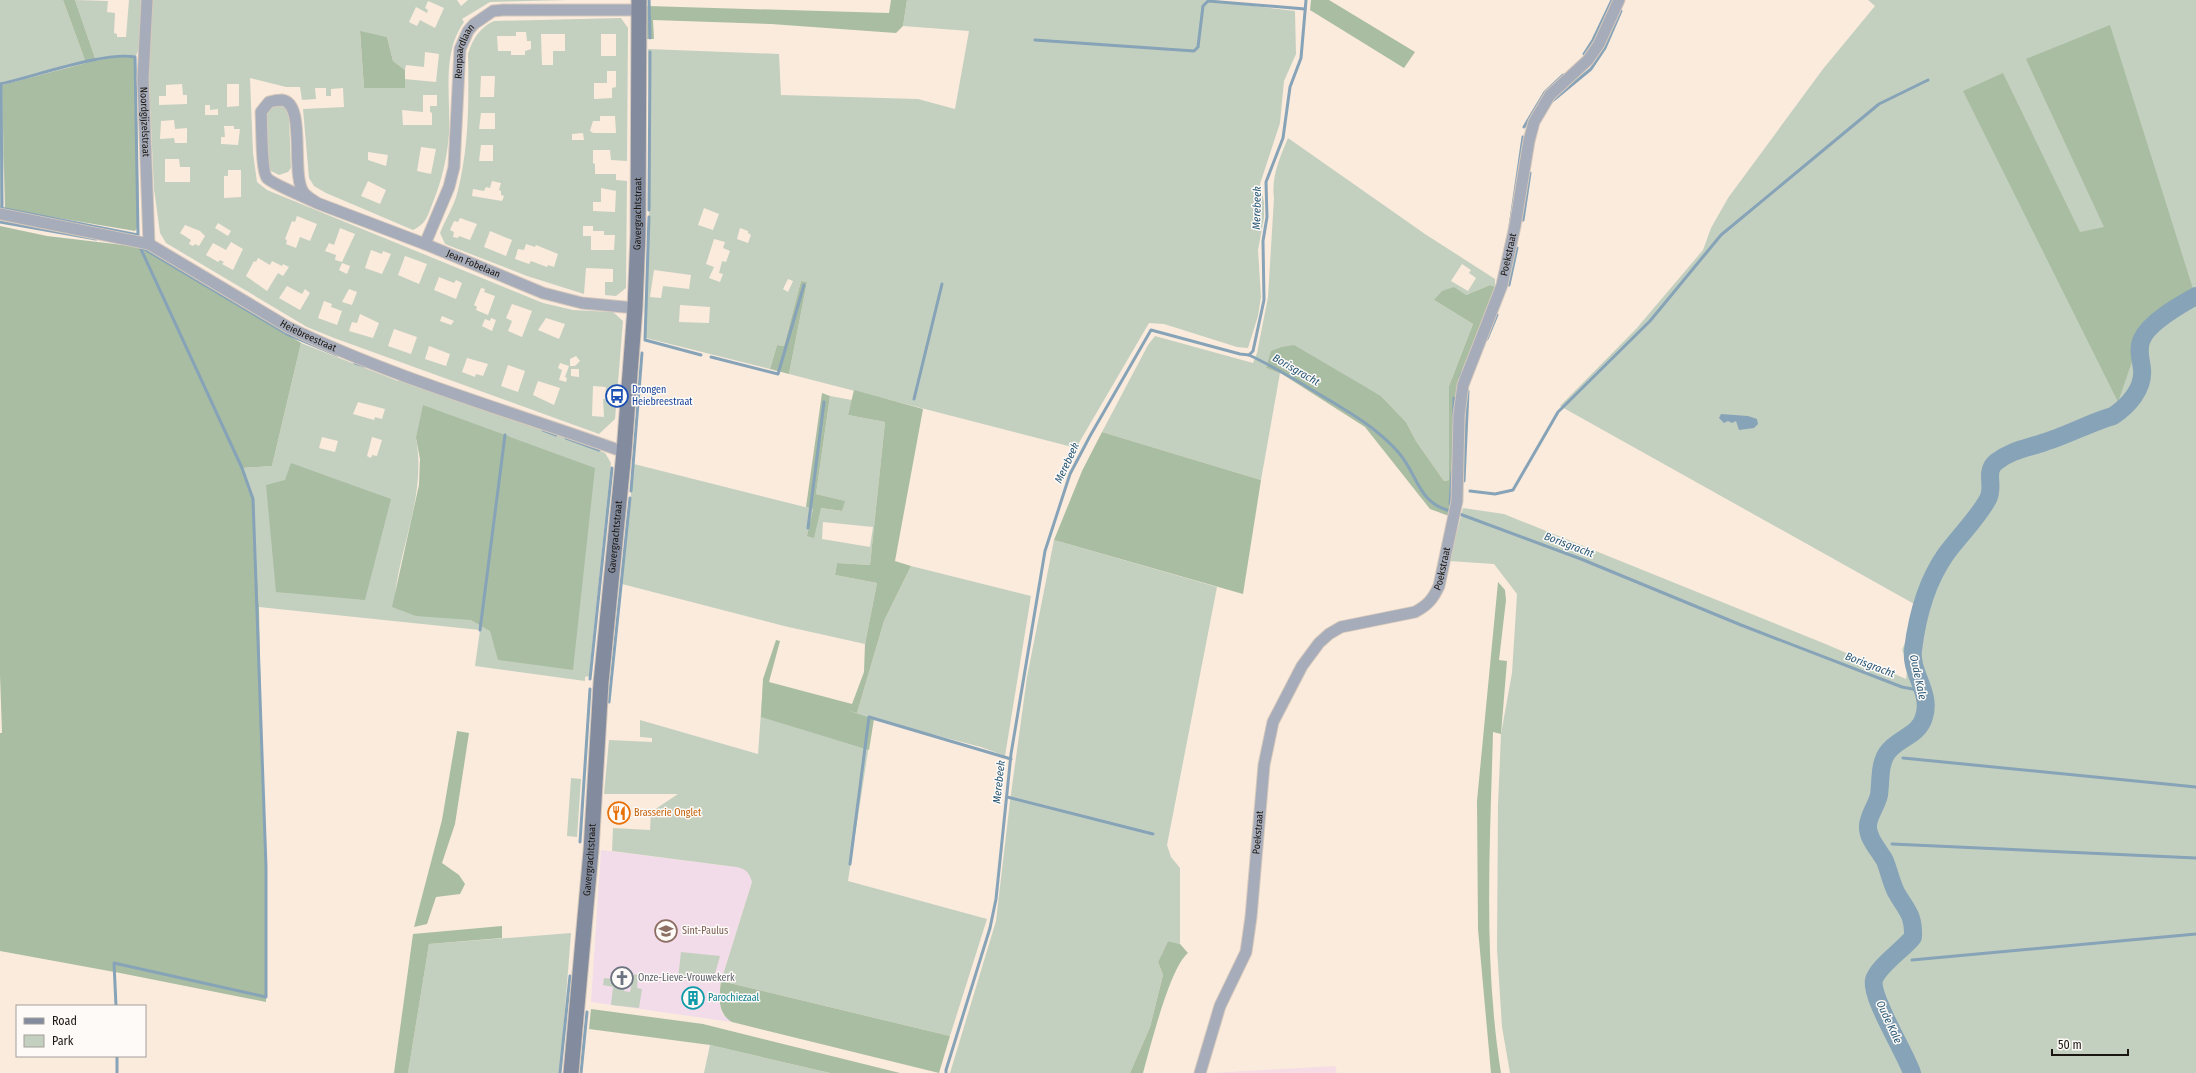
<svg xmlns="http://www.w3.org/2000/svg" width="2196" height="1073" viewBox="0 0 2196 1073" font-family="'Fira Sans Condensed',sans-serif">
<rect width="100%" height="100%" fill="#faebdd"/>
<polygon fill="#f5dce5" points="1335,1066 1337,1073 1213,1073"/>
<polygon fill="#f2dcea" points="601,850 736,867 745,869 750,875 752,882 721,981 719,997 721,1010 723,1015 732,1022 591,1002"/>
<g fill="#c4d0bf" fill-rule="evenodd">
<polygon points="0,0 63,0 86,63 0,83"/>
<polygon points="75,0 108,1 107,12 115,13 114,33 117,34 117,37 126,37 129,0 142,0 139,48 136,56 121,55 96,61"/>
<path d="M 151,0 L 457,0 L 461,6 L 468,0 L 567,0 L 490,2 L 462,19 L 464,22 C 441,54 451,97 449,134 C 447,158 442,180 433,202 C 427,217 427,223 413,230 L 326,193 L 314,186 L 309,178 L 303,109 L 344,107 L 343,88 L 331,89 L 331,96 L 326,96 L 326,88 L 315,88 L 316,99 L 302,100 L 300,87 L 286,87 L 250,78 L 253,153 L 257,182 L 267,190 L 543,303 L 573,310 L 613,312 L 623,321 L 615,419 L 599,434 L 334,338 L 307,327 L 166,243 L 160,233 L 154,189 L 147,41 ZM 428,1 L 444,8 L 435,28 L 420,20 L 417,26 L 409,22 L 416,7 L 427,13 L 428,10 L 425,8 ZM 360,32 L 387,37 L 393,61 L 405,70 L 406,65 L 424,67 L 425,52 L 439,54 L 436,82 L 404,79 L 405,88 L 364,88 ZM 182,84 L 183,95 L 187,95 L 187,104 L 159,105 L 159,96 L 166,96 L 166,85 ZM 227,84 L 239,84 L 239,106 L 227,107 ZM 423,95 L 437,95 L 437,106 L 430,106 L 430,112 L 432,113 L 432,125 L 403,125 L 402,110 L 423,112 ZM 205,105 L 210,105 L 210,110 L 218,109 L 218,115 L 205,115 ZM 174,120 L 175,129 L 187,128 L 187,143 L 175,143 L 174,138 L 160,139 L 161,121 ZM 224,126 L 234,126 L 234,129 L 240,129 L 238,145 L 221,144 L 221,137 L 225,137 ZM 421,147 L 436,149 L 431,174 L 417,171 ZM 368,152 L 388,155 L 386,166 L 368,160 ZM 165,159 L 179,159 L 180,167 L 190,167 L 190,182 L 165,182 ZM 228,170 L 241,170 L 241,197 L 224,198 L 224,176 L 228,176 ZM 368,181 L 386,190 L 380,204 L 361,196 ZM 297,216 L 317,224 L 310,241 L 300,237 L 296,248 L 286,244 L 287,240 L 285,239 L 292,221 L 295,222 ZM 218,223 L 231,231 L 228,236 L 215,228 ZM 185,225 L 200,231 L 205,236 L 199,246 L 195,244 L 193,246 L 189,244 L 191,240 L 180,233 ZM 340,228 L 355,234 L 342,262 L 335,260 L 336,255 L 325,251 L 329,243 L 334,245 ZM 231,242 L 243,249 L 233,270 L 222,264 L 224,262 L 220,260 L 218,262 L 206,255 L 213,243 L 226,250 ZM 371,250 L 382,254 L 383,251 L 391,254 L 382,274 L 365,268 ZM 405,256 L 427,264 L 419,284 L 398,275 ZM 258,258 L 270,265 L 272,261 L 282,266 L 283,264 L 289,267 L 283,276 L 278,273 L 267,291 L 246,276 L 254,261 L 256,262 ZM 342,263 L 350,266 L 347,274 L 339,270 ZM 439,277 L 454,283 L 456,280 L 462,283 L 456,299 L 434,290 ZM 287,286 L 302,294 L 305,289 L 310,293 L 300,310 L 279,298 ZM 481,288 L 485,289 L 484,292 L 495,296 L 488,315 L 476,310 L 477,307 L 474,305 ZM 349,289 L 357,292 L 352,305 L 342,302 ZM 324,301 L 332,304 L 331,307 L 342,311 L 337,325 L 318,318 ZM 512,304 L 532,311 L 522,337 L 508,331 L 512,321 L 506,318 ZM 360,314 L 379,323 L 373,338 L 349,331 L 352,322 L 357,323 ZM 442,316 L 454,321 L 451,325 L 440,321 ZM 491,318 L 496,320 L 492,331 L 482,326 L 485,319 L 490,321 ZM 546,318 L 565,324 L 559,339 L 538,330 ZM 394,329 L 417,337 L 411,354 L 388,346 ZM 429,346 L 450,354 L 446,366 L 425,359 ZM 576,356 L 580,361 L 575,366 L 570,366 L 570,359 ZM 467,358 L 488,364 L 483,376 L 476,374 L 475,377 L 462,372 ZM 560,363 L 569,366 L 565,377 L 567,378 L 566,382 L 559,380 L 562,370 L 558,368 ZM 508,365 L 525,371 L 518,392 L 501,386 ZM 571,369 L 579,369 L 579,377 L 571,376 ZM 538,381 L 560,388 L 554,405 L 533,395 ZM 593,386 L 606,387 L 605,399 L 603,399 L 604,417 L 592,416 Z"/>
<path d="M 907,0 L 1204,0 L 1295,11 L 1296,54 L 1284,81 L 1280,123 L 1260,184 L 1264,202 L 1264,218 L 1258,250 L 1261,297 L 1258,316 L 1248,348 L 1237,347 L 1164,324 L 1149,323 L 1076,448 L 789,374 L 807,282 L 801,281 L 784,346 L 777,345 L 770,369 L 646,338 L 650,165 L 648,49 L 779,54 L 781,95 L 918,99 L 955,109 L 969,31 L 903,26 ZM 704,208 L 719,214 L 713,230 L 698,225 ZM 740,228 L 748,231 L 748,233 L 751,235 L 748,243 L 737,239 ZM 714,239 L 725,242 L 723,248 L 730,251 L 726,262 L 722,261 L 719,273 L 723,274 L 720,282 L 709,278 L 714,267 L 706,264 ZM 654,270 L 691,275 L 689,289 L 663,286 L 661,298 L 650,297 ZM 788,279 L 793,281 L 788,292 L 783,289 ZM 680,305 L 710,307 L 709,323 L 679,322 Z"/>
<polygon points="1868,0 2196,0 2196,1073 1510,1073 1502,1027 1497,949 1498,805 1501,734 1512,673 1517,594 1494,564 1449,561 1463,508 1504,514 1828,645 1906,679 1908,663 1902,650 1908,636 1916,605 1560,406 1636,329 1703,250 1711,228 1728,198 1823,69 1875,6"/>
<path d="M 621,18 L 628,28 L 627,161 L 611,160 L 610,150 L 593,150 L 593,163 L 595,164 L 595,174 L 616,174 L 616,180 L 627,181 L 626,288 L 616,296 L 605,295 L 605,282 L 613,282 L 613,269 L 586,268 L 584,294 L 527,276 L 445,244 L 440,233 C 445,220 453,208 457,194 C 469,149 469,101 468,54 C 472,40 480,27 494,21 ZM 516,32 L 526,32 L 527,41 L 531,41 L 531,49 L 525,51 L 525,55 L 511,55 L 511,51 L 498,51 L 497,36 L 516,36 ZM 541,34 L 565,34 L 565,51 L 553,51 L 553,65 L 542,65 ZM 601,34 L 616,34 L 616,56 L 601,56 ZM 607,71 L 616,71 L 616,87 L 612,88 L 612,98 L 594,99 L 594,83 L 607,83 ZM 481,76 L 495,76 L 494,97 L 480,97 ZM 481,113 L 495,113 L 495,129 L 479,129 ZM 600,116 L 615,116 L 616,133 L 593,133 L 590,131 L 593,121 L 600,121 ZM 572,134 L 583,133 L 584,140 L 572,140 ZM 481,145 L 493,145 L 493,161 L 479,161 ZM 492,181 L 501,183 L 499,190 L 501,191 L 501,195 L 504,196 L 502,201 L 472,196 L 473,189 L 484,191 L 486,187 L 490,188 ZM 601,188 L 616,191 L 615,212 L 593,211 L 593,202 L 601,202 ZM 460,218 L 477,224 L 470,240 L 459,236 L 458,238 L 453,237 L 454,232 L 450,230 L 454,221 L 458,222 ZM 583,226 L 593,226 L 593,231 L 604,231 L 604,235 L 615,235 L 614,250 L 591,250 L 591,236 L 583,236 ZM 490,231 L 512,240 L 506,256 L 484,247 ZM 526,244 L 535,247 L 536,245 L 558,254 L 554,267 L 548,265 L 547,267 L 531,261 L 529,264 L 515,259 L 518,249 L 524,250 Z"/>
<polygon points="0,85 2,85 4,153 2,209 0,208"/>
<polygon points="273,105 285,106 289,111 289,117 291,168 288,172 279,175 269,170 266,165 266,112"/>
<path d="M 1288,138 L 1425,234 L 1495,279 L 1495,287 L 1490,285 L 1466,295 L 1434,300 L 1473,324 L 1449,386 L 1449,480 L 1444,481 L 1416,441 L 1406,422 L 1381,396 L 1339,373 L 1272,351 L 1266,368 L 1280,373 L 1261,480 L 1102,432 L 1148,345 L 1155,336 L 1253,363 L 1257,353 L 1268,297 L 1274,198 C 1271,177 1280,157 1288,138 ZM 1462,264 L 1471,270 L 1469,273 L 1476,278 L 1468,291 L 1451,281 Z"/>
<path d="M 301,343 L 398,381 L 400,377 L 560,433 L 605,453 L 611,463 L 589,676 L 585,677 L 585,681 L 475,666 L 480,630 L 259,607 L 253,499 L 242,468 L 272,466 ZM 358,402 L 385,409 L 382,419 L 375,417 L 374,420 L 353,414 ZM 322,437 L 338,441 L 335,452 L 319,448 ZM 372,437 L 382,440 L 377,456 L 372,455 L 371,458 L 367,456 ZM 416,438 L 573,670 L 425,584 L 395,594 C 402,540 426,494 416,438 Z"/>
<path d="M 830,396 L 852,400 L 848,415 L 885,422 L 870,565 L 837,563 L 835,575 L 877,583 L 865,644 L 784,626 L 622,584 L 634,464 L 813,509 L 807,536 L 821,508 L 842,511 L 844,501 L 816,494 ZM 823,522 L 873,527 L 870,547 L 822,539 Z"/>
<polygon points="1054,540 1217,587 1167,845 1171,857 1180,868 1180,944 1168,941 1158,962 1163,975 1150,1027 1130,1073 950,1073 996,921 1010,801 1027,677"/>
<path d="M 911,566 L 1031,596 L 1005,756 L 981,747 L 873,719 L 848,881 L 987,919 L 950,1036 L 721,981 L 752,882 C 749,872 746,869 736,867 L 612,851 L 613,828 L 650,830 L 651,812 L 678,794 L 604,794 L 609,740 L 652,742 L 652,738 L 640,737 L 640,720 L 758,754 L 763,684 L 857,713 L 884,621 Z"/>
<polygon points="571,778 581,779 577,837 567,836"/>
<polygon points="571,933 560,1073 408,1073 429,944"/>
<polygon points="681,952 720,956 713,981 678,978"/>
<polygon points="634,974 638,975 637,988 642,989 639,1008 611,1005 613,987 603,985 604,978 615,979 614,985 624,986 624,991 630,992"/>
<polygon points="710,1045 830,1073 704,1073"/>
</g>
<g fill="#a9bda2">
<polygon points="63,0 75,0 96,61 121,55 136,56 139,225 135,231 5,209 2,85 86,63"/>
<polygon points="891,0 907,0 903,26 896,33 771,24 653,20 654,39 647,39 647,6 889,13"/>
<polygon points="1311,0 1329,0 1415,52 1404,68 1310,10"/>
<polygon points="2110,25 2193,289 2166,307 2141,329 2134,356 2118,402 1963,91 2003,73 2080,232 2104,227 2026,59"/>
<polygon points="360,31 387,37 393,61 405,70 405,88 364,88"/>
<polygon points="0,226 47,236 140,247 186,271 301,343 272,466 242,468 253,499 259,607 262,777 266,867 266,1002 120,973 0,951 0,733 2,733 0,675"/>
<polygon points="801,281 807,282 789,374 770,369 777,345 784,346"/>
<polygon points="1490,285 1495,287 1458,387 1454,489 1449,516 1430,509 1365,427 1282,374 1266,368 1271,351 1282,347 1294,345 1381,396 1406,422 1416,441 1444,481 1449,480 1449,386 1473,324 1434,300 1442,291 1454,287 1466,295"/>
<polygon points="854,390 923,409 895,561 911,566 884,621 857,713 846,710 874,719 869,750 761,717 763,679 776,640 780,641 769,682 852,704 864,672 865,644 877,583 835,575 837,563 870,565 885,422 848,415"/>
<polygon points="822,393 830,396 816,494 845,501 842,511 821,508 814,538 807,536 813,509 806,507"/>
<polygon points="423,405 595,468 573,670 498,660 490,631 471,620 416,616 392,607 419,485 420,459 416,438"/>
<polygon points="1102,432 1261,480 1243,594 1054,540 1082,471"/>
<polygon points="291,463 391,499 365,600 276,592 266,485 285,480"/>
<path d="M 1498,582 L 1505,590 L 1506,600 L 1499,660 L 1507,661 L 1501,734 L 1493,732 C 1490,846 1483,960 1501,1073 L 1491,1073 L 1478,929 L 1477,801 Z"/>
<polygon points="457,731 469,733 455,824 442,863 459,875 465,884 460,894 436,897 427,924 414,927 442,820"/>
<polygon points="502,926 502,938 429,944 408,1073 394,1073 413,934"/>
<path d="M 1168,941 L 1180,944 L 1188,953 C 1170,967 1150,1048 1143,1073 L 1130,1073 L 1150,1027 L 1163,975 L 1158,962 Z"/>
<path d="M 721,981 L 950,1036 L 939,1073 L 732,1022 C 717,1013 719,997 721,981 Z"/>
<polygon points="591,1009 703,1024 900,1073 830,1073 710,1045 589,1029"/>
</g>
<polygon fill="#87a3b8" points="1721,414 1748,416 1757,419 1758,424 1754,428 1739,430 1736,421 1732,423 1728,421 1724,423 1719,418"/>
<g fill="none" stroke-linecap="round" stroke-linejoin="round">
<g stroke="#87a3b8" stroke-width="3">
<polyline points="649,0 650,38"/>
<polyline points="1035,40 1194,51 1198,47 1203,6 1208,1 1305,9"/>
<polyline points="1584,54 1593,40 1612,0"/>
<path d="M 0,84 C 33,77 105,51 135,57 L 138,235 L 0,208"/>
<polyline points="1,84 2,209"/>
<polyline points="1551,102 1591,69 1605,48 1621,11"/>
<polyline points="1524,127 1545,92 1563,75"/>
<polyline points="649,210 650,52"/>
<polyline points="649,217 645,340 701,355"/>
<polyline points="1523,220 1530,173"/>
<polyline points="0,222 96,239"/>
<polyline points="1510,226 1523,137"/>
<polyline points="141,247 287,334 337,355"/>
<polyline points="1509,285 1517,248"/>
<polyline points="1487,339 1497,315"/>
<path d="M 1249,355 C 1277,368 1302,384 1329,400 C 1354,415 1379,430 1399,453 C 1418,475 1418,504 1451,511"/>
<polyline points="711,357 778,374 804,285"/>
<polyline points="355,363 364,366"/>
<polyline points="1460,377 1463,371"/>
<polyline points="914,399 942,284"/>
<polyline points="543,430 556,435"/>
<polyline points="566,438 599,450"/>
<polyline points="1453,460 1454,398"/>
<polyline points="1464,481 1468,391"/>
<polyline points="631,491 642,353"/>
<polyline points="1470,491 1495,494 1513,490 1558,412 1650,321 1721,235 1879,104 1928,80"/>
<polyline points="1450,504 1452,472"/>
<polyline points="1457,513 1581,559 1741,625 1902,687 1923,691"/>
<polyline points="808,528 824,402"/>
<polyline points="480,630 505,435"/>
<polyline points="590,679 612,468"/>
<polyline points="609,702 630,498"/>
<polyline points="1903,758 2196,787"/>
<polyline points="1007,797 1153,834"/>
<polyline points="580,842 590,689"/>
<polyline points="1892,844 2196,858"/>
<polyline points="850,864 869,717 1011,759"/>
<polyline points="1912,960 2196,934"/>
<polyline points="116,1006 114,963 266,997 266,867 253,499 242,468 140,247"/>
<polyline points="117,1073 117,1056"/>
<polyline points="560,1073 570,976"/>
<polyline points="581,1073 587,1012"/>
<polyline points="946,1073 946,1070 990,928 996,899 1011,754 1045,551 1070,474 1090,436 1151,330 1240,354 1249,355 1253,351 1264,300 1263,241 1267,217 1266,182 1283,138 1290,87 1301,58 1306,0"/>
</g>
<path stroke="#87a3b8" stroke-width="18" d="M 1912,1073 C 1905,1052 1870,997 1874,980 C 1878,966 1904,949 1913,937 C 1914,914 1906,910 1896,892 C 1891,882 1889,871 1885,861 C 1879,850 1867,838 1868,826 C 1868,816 1877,805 1879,795 C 1881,781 1879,765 1887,753 C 1897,738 1919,736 1924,717 C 1932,693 1910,673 1913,650 C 1917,617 1927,581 1946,554 C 1960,535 1977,519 1988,499 C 1995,486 1984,472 1996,462 C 2011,450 2028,448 2045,442 C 2068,435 2089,423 2113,416 C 2128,406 2144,389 2142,369 C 2141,359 2137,349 2142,339 C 2149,322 2180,305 2196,296"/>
<g stroke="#d6c9bc" stroke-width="13">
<g id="street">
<path id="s1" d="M 147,0 L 143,79 L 149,244"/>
<path id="s2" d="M 317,203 C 313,200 307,197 304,193 C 290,176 307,103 282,100 C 278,100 273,101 269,102 L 261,112 C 262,124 261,171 267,178 C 272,184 307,198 317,203 L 425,244 L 543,293 L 582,303 L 635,308"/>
<path id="s3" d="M 0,214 L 149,244 L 288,327 C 395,379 513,412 624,452"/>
<path id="s4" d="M 425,244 L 449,187 L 454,167 L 460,49 L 468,31 L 474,24 L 493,11 L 503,10 L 639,10"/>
<path id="s5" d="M 1200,1073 L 1220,1006 L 1246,952 L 1251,917 L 1264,765 L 1273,722 L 1302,666 L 1319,643 L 1329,634 L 1341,627 L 1415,612 C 1428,605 1433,599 1439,586 L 1457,501 L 1459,415 L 1463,385 L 1502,285 L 1515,226 L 1529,141 L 1534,122 L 1550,95 L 1588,60 L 1599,44 L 1619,0"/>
</g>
</g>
<g stroke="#d6c9bc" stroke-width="17">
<g id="secondary">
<path id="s6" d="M 571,1073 L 591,851 L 601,683 L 624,452 L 635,308 L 638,234 L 639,0"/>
</g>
</g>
<use href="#street" stroke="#a6acb9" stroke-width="11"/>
<use href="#secondary" stroke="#838c9e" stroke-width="15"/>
</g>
<defs>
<g id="bus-ring" transform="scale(1.15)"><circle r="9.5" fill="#fdfaf7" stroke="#1a4fb4" stroke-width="1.5"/><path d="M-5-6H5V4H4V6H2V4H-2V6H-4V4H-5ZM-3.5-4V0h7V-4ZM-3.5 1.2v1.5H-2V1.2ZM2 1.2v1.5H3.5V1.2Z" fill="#1a4fb4"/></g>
<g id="restaurant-ring" transform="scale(1.15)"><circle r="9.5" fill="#fdfaf7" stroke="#e8710a" stroke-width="1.5"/><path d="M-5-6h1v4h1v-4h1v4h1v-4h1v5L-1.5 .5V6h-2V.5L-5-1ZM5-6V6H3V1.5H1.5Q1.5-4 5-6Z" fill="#e8710a"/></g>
<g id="school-ring" transform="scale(1.15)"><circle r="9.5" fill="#fdfaf7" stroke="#8d6e63" stroke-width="1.5"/><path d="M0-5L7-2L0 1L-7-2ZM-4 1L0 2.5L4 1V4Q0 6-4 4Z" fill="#8d6e63"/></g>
<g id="church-ring" transform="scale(1.15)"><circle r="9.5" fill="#fdfaf7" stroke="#6b7280" stroke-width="1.5"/><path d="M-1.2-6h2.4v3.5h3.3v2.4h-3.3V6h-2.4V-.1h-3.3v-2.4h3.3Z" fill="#6b7280"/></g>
<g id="building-ring" transform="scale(1.15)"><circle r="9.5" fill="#fdfaf7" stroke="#0f9aa8" stroke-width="1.5"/><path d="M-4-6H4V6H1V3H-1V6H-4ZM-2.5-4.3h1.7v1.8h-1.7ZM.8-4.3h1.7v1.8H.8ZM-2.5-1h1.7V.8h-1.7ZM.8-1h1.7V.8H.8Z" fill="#0f9aa8"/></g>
</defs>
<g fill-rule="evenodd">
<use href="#bus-ring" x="617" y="396"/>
<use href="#restaurant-ring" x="619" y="813"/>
<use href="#school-ring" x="666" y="931"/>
<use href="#church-ring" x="622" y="978"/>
<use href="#building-ring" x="693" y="998"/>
</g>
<g text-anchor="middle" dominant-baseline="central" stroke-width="3" stroke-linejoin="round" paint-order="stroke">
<g font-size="10" fill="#1b1611" stroke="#fdfaf7">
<text stroke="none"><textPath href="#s4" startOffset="199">Renpaardlaan</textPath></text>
<text stroke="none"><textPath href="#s1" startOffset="122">Noordgijzelstraat</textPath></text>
<text stroke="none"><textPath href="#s6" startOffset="862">Gavergrachtstraat</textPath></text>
<text stroke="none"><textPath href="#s5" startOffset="934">Poekstraat</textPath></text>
<text stroke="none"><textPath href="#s2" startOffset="433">Jean Fobelaan</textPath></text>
<text stroke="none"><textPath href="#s3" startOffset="336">Heiebreestraat</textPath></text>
<text stroke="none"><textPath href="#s6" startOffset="538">Gavergrachtstraat</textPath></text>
<text stroke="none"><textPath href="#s5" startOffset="610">Poekstraat</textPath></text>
<text stroke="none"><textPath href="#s5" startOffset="250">Poekstraat</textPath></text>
<text stroke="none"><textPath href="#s6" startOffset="214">Gavergrachtstraat</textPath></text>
</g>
<g font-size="10" fill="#164399" stroke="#fdfaf7" text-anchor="start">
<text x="632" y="390">Drongen<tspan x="632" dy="12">Heiebreestraat</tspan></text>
</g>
<g font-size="10" fill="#c56008" stroke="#fdfaf7" text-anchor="start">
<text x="634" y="813">Brasserie Onglet</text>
</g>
<g font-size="10" fill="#785e54" stroke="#fdfaf7" text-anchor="start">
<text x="682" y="931">Sint-Paulus</text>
</g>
<g font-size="10" fill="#5b616d" stroke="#fdfaf7" text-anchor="start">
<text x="638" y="978">Onze-Lieve-Vrouwekerk</text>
</g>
<g font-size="10" fill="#0d838f" stroke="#fdfaf7" text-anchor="start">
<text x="708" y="998">Parochiezaal</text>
</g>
<g font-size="11" font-style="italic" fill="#285877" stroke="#fdfaf7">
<text transform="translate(1257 208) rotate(-89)">Merebeek</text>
<text transform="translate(1296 370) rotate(30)">Borisgracht</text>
<text transform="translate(1067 463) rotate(-65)">Merebeek</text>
<text transform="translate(1569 545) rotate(21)">Borisgracht</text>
<text transform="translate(1870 665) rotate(21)">Borisgracht</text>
<text transform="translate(1918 677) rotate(78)">Oude Kale</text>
<text transform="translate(999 782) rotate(-84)">Merebeek</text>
<text transform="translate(1889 1022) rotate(65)">Oude Kale</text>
</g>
</g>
<rect x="16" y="1005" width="130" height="52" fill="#fdfaf7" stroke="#a39f9b"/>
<rect x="24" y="1018" width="20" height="6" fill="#838c9e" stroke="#a39f9b"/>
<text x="52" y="1025" font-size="12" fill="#1b1611">Road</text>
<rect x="24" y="1035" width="20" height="12" fill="#c4d0bf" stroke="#a39f9b"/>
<text x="52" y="1045" font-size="12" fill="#1b1611">Park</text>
<path d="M2052 1049v6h76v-6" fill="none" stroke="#1b1611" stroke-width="2"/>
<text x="2058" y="1049" font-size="12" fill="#1b1611" stroke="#fdfaf7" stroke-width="3" paint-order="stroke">50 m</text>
</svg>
